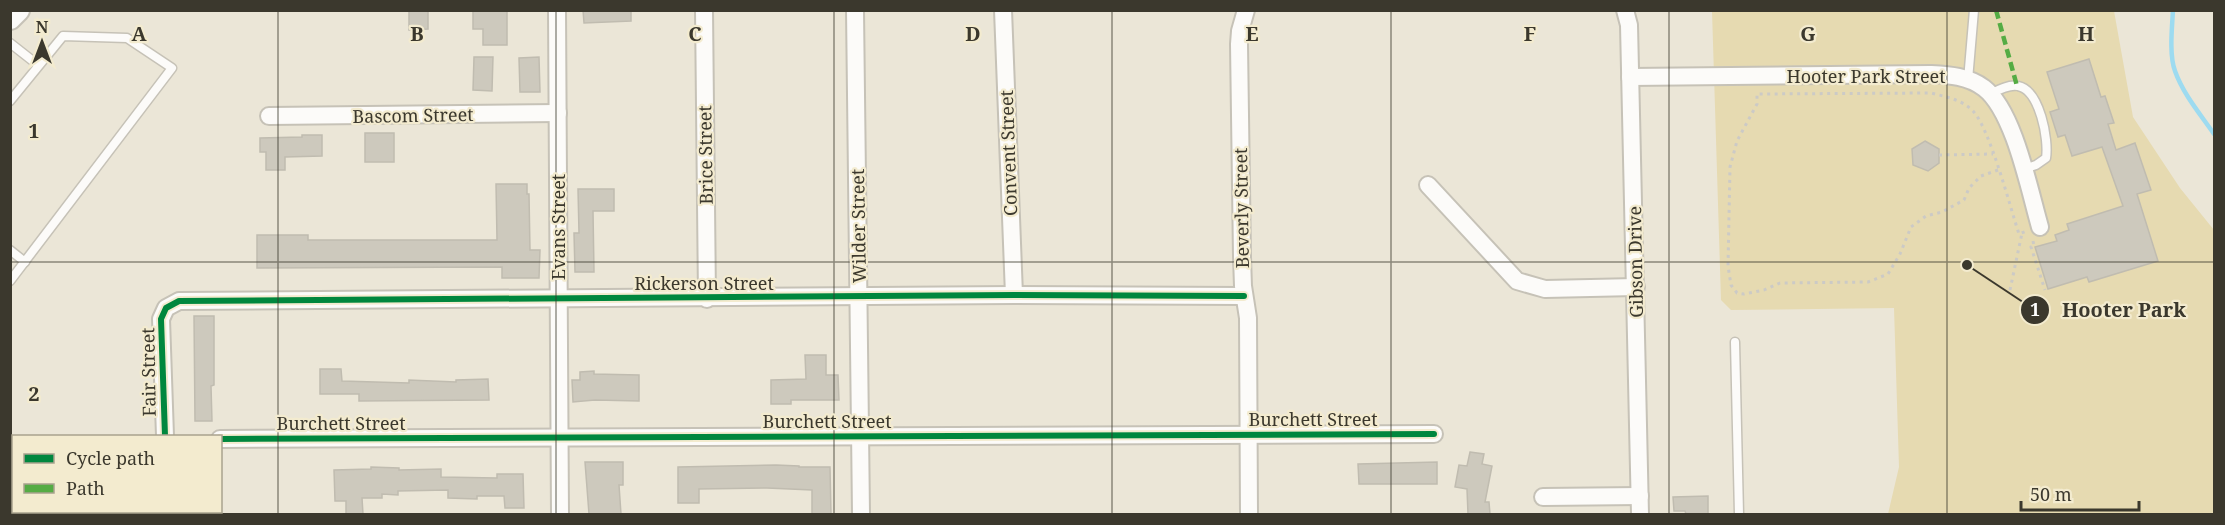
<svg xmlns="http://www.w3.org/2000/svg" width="2225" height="525" viewBox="0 0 2225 525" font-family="'Noto Serif',serif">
<rect width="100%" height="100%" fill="#ebe6d7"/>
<polygon fill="#e6dab1" points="1712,11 2114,11 2133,117 2180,188 2214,230 2214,514 1888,514 1899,467 1894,308 1731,310 1721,300"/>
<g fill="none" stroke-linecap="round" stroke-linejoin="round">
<path stroke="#9ddbf0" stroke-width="4.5" d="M 2173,10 C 2172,28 2169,55 2175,71 C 2183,94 2201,115 2214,134"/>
</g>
<g fill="#cdc9bd" stroke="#c0bcb0" stroke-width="1.5">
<polygon points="409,10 428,10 428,29 409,30"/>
<polygon points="473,10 507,10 507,45 483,45 483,29 473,29"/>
<polygon points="583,10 631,10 631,21 584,23"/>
<polygon points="474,57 493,57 492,91 473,90"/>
<polygon points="539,57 540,92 520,92 519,58"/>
<polygon points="2089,59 2101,97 2105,96 2114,123 2108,124 2116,150 2135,143 2151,190 2137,194 2158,261 2089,282 2087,277 2048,289 2035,247 2057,241 2055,235 2069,230 2067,224 2123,206 2102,147 2072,156 2065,135 2058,137 2050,112 2059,109 2047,72"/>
<rect x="365" y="133" width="29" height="29"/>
<polygon points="302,135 322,135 322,156 285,157 285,170 266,170 266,152 260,152 260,138 302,137"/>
<polygon points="1925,141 1939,149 1939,163 1928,171 1913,165 1912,149"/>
<polygon points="496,184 527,184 527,194 529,194 530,250 540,250 539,278 502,278 502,267 257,268 257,235 308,235 308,240 497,240"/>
<polygon points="578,189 614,189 614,211 593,211 594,272 575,272 574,233 579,233"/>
<polygon points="194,316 214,316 214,385 211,386 212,421 195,421"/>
<polygon points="805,355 826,355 826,375 838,375 839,400 791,400 791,404 771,404 771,380 806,379"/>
<polygon points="320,369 341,369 342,381 409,383 409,380 456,382 456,380 488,379 489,400 359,401 359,394 320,394"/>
<polygon points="594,371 594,374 639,375 639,401 595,400 573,402 572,380 580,380 580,372"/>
<polygon points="1470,452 1484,454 1482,464 1492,466 1485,502 1489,502 1490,514 1468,514 1467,489 1455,487 1459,465 1467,466"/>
<polygon points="585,462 623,462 623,485 619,485 621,514 589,514"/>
<polygon points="1437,462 1437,484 1359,484 1358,464"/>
<polygon points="776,465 799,466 799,467 830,467 831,514 812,514 812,490 767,488 699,489 699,503 678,503 678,467"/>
<polygon points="371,467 399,468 399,470 441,469 441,477 497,478 497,474 523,474 524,508 505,508 504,496 477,496 477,499 448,498 448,490 398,491 398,495 382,494 382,498 362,498 363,514 346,514 346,501 335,501 334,470 371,469"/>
<polygon points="1708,496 1708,514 1686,514 1685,511 1674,511 1673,497"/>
</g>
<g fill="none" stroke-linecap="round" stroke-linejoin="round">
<g stroke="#c6c2b7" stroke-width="11">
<g id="lane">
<polyline points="10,43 38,65"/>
<polyline points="1968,80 1974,10"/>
<path d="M 1990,94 C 1998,90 2009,84 2018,86 C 2040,90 2049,140 2046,158 L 2036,165 L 2024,169"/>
<polyline points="10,101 63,36 127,38 172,68 10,281"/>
<polyline points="10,250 25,262"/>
<polyline points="1735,342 1739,514"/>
</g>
</g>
<g stroke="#c6c2b7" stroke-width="20">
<g id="street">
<polyline points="557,10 560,514"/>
<polyline points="704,10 707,299"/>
<polyline points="855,10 861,514"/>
<polyline points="1003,10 1014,295"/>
<polyline points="1246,10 1240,31 1239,44 1242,257 1243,286 1248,318 1249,514"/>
<polyline points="1625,10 1629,25 1640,514"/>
<path d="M 1630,77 L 1931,74 C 1949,75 1968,76 1984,88 C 2014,111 2029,189 2040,227"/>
<polyline points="269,116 558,113"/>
<polyline points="1428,185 1517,281 1545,289 1636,287"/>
<polyline points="165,436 161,319 166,308 179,301 1014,295 1244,296"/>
<polyline points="220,439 1434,434"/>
<polyline points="1543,497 1640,496"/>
<polyline points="69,512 70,512"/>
</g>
</g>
<g stroke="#c6c2b7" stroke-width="26">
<polyline id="secondary" points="10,18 18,10"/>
</g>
<g stroke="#cccac6" stroke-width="3" stroke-dasharray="3 4.5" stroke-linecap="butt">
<polyline points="1939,155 1993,154"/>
<path d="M 1998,170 L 1981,176 L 1969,188 L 1964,200 L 1942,212 L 1926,216 L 1911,227 L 1900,254 L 1888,274 L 1868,282 L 1780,283 L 1764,290 L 1744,294 L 1737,293 L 1731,285 L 1728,266 L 1730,167 L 1737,141 L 1757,104 L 1757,94 L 1931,93 C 1946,97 1961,99 1973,111 C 1990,129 2010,207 2019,234 L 2027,231"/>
<polyline points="2033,241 2034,246 2031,247 2045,290"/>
<polyline points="2010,290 2022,233"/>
</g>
<use href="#lane" stroke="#fcfbf9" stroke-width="8"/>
<use href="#street" stroke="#fcfbf9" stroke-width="16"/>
<use href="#secondary" stroke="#fcfbf9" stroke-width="22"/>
<polyline stroke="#d8d7d2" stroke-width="4.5" stroke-dasharray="8 8" stroke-linecap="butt" points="10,512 13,514"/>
<polyline stroke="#55ac44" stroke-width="4.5" stroke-dasharray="9 4.5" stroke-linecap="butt" points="1996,10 2017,86"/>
<g stroke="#f3ebcf" stroke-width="10">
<g id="cycleway">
<polyline points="165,436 161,319 166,308 179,301 1014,295 1244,296"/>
<polyline points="220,439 1434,434"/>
</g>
</g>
<use href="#cycleway" stroke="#00873e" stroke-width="6"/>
</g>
<path fill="none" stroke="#3b382d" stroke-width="1.5" stroke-opacity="0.55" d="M 278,10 L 278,514M 556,10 L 556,514M 834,10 L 834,514M 1112,10 L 1112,514M 1391,10 L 1391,514M 1669,10 L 1669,514M 1947,10 L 1947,514M 10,262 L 2214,262"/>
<g text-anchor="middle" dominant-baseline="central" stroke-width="4.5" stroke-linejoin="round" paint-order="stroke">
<g font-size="18" fill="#3b382d" stroke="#f3ebcf">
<text x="1866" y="76">Hooter Park Street</text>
<text transform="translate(413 115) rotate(-1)">Bascom Street</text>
<text transform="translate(1008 153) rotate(-92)">Convent Street</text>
<text transform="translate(705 155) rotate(-91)">Brice Street</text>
<text transform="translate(1241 208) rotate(-91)">Beverly Street</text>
<text transform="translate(858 226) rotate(-91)">Wilder Street</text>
<text transform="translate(558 227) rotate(-90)">Evans Street</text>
<text transform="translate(1635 262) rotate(-91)">Gibson Drive</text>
<text x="704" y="283">Rickerson Street</text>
<text transform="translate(148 372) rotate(-91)">Fair Street</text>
<text x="1313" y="419">Burchett Street</text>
<text x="827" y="421">Burchett Street</text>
<text x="341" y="423">Burchett Street</text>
</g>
</g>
<g font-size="20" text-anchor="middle" font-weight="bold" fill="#3b382d" stroke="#f3ebcf" stroke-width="4.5" stroke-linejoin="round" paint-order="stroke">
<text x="139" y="41">A</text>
<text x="417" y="41">B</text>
<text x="695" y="41">C</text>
<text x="973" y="41">D</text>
<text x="1252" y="41">E</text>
<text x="1530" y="41">F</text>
<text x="1808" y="41">G</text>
<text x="2086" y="41">H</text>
<text x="34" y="138">1</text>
<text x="34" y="401">2</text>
</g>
<path fill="none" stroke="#3b382d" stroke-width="2" d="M1967 265L2035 310"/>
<g fill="#3b382d" stroke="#f3ebcf" stroke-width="2">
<circle cx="1967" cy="265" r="6"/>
<circle cx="2035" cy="310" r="15"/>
</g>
<g font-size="18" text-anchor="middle" font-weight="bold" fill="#fff">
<text x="2035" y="316">1</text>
</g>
<g font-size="20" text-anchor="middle" font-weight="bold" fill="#3b382d" stroke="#f3ebcf" stroke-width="4.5" stroke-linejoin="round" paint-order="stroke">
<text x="2124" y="317">Hooter Park</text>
</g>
<rect width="2225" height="525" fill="none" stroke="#3b382d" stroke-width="24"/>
<rect x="12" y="435" width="210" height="78" fill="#f3ebcf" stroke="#a9a38e" stroke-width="1.5"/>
<rect x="24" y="454" width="30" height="9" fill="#00873e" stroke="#a9a38e" stroke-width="1.5"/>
<text x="66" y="465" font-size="18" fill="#3b382d">Cycle path</text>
<rect x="24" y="484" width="30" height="9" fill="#55ac44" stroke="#a9a38e" stroke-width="1.5"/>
<text x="66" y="495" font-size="18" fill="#3b382d">Path</text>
<g transform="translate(42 42)" stroke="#f3ebcf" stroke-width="4.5" paint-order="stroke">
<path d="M0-4.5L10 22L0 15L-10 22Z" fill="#3b382d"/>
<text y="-9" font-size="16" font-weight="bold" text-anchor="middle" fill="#3b382d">N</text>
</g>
<path d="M2021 501v9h118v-9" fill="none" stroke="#3b382d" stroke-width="3"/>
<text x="2030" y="501" font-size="18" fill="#3b382d" stroke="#f3ebcf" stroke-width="4.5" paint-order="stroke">50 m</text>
</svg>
